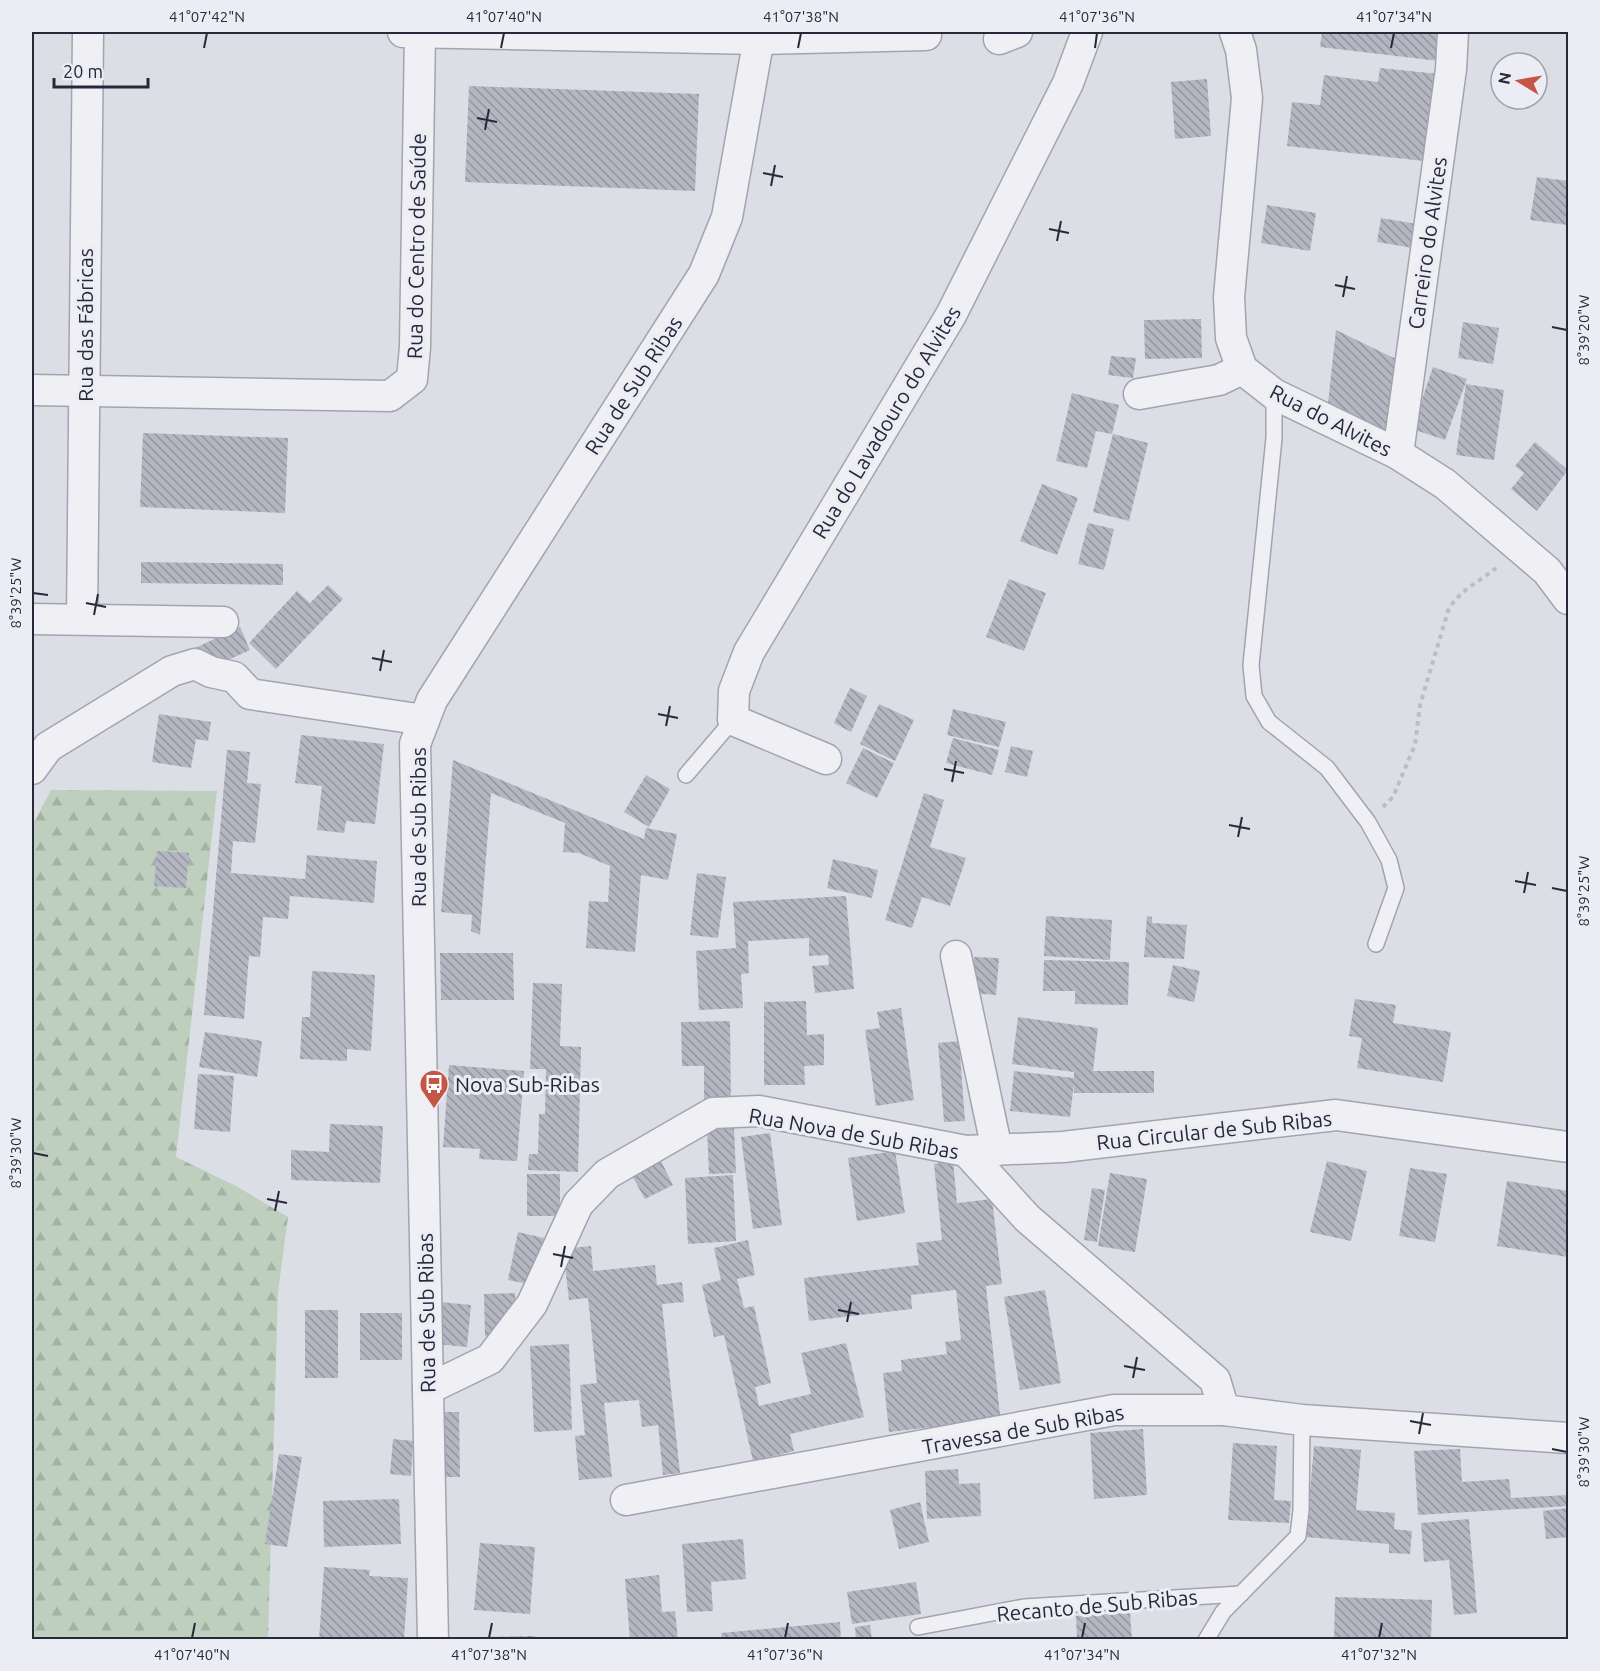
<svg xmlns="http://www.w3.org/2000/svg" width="1600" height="1671" viewBox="0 0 1600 1671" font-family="Ubuntu,sans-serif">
<defs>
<pattern id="forest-firs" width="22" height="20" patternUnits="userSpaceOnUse" patternTransform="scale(1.5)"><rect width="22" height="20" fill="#becfbe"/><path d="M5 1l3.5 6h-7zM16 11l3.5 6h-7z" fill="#a3b2a4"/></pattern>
<pattern id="building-back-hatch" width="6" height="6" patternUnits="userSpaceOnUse" patternTransform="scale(1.5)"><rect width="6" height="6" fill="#b4b6c2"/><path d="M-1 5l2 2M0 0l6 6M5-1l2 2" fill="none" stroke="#92949f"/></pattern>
</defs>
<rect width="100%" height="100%" fill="#dcdee6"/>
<polygon fill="url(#forest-firs)" points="51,790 217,791 176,1157 236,1186 288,1217 278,1292 268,1639 32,1640 32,826"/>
<g fill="url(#building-back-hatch)">
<polygon points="1322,32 1442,32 1439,61 1320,47"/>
<polygon points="1380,68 1439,74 1424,161 1287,146 1292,102 1320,105 1324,75 1378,82"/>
<polygon points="1207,79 1211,136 1175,139 1171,82"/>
<polygon points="469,86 699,94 695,191 465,182"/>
<polygon points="1537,177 1568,181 1568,225 1530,220"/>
<polygon points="1267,205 1316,213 1310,251 1261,243"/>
<polygon points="1381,218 1417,224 1413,248 1377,242"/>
<polygon points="1201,319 1202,358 1145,359 1144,320"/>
<polygon points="1463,322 1499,328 1493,364 1458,358"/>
<polygon points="1336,330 1402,362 1390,446 1327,412"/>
<polygon points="1111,356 1136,358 1133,378 1108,375"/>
<polygon points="1433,367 1467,379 1445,440 1412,429"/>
<polygon points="1466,384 1504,390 1494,460 1456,455"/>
<polygon points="1072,393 1119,405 1112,434 1096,431 1087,468 1056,461"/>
<polygon points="143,433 288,438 285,513 140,507"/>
<polygon points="1113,434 1148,443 1129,521 1093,512"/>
<polygon points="1535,442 1568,470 1537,511 1511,489 1524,473 1515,466"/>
<polygon points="1042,484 1078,498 1057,555 1020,541"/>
<polygon points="1088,523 1114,529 1104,570 1078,564"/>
<polygon points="141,562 283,564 283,585 141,583"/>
<polygon points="1009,579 1046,593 1024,651 986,637"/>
<polygon points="328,585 343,599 276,669 249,643 297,591 310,603"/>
<polygon points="240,627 250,650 206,670 195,648"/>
<polygon points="850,688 867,696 851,732 834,723"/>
<polygon points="879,704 914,720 895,761 860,744"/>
<polygon points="953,709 1006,722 999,747 947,735"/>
<polygon points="159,714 211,722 208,741 196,739 191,768 152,762"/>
<polygon points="301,735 384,744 375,824 346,821 344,833 317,830 322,786 295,783"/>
<polygon points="953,738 999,750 992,775 946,763"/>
<polygon points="1011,746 1033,751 1027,777 1005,772"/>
<polygon points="863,748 894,763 877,798 846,783"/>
<polygon points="227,750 250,752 247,783 261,784 255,843 233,841 231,873 305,879 307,855 377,861 374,903 290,896 288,919 263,917 260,957 249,956 244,1019 204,1015"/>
<polygon points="453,760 644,839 646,828 677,834 668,880 641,875 635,952 586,948 589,901 608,902 610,866 579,853 563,852 565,823 491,793 480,935 471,931 472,915 441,912"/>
<polygon points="646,775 670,789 649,827 624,812"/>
<polygon points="924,793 944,800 930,847 966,858 950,906 922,897 912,928 885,920"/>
<polygon points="157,851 189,853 186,888 154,886"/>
<polygon points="833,859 878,870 872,898 827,888"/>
<polygon points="697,873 726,877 718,938 690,935"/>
<polygon points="846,896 854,989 815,993 812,966 829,965 828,955 809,956 809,938 748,941 749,973 741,974 743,1008 699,1010 696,951 736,948 733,902"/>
<polygon points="1046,916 1112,920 1110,960 1044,956"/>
<polygon points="1147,916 1152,917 1152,923 1187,925 1184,959 1144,957"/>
<polygon points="440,953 513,953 514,1000 441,1000"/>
<polygon points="974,957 999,958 996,995 971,993"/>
<polygon points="1044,960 1129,962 1128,1005 1075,1004 1075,991 1043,991"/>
<polygon points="1173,965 1200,971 1194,1002 1167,996"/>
<polygon points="312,971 375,975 371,1051 347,1049 347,1061 300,1059 302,1017 310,1017"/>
<polygon points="533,983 562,984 560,1046 581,1047 578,1172 528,1170 529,1154 538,1154 539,1114 545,1114 546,1069 530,1069"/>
<polygon points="1355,999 1396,1005 1393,1023 1451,1032 1443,1082 1357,1068 1362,1038 1349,1036"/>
<polygon points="806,1001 807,1035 824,1034 824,1065 804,1066 805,1085 764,1085 764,1002"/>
<polygon points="901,1008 914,1100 876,1106 865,1030 880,1028 877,1012"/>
<polygon points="1018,1017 1098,1028 1093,1071 1154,1071 1154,1093 1074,1093 1074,1083 1070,1117 1010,1111 1014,1071 1074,1078 1074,1072 1012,1064"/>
<polygon points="730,1021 731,1105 704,1106 704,1066 682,1066 681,1022"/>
<polygon points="205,1032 262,1041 257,1077 199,1067"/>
<polygon points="959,1041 965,1121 944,1122 938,1043"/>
<polygon points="449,1065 524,1071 517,1161 479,1159 480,1149 443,1147"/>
<polygon points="198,1074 234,1076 230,1132 194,1129"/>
<polygon points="330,1124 383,1126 380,1183 291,1180 291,1150 329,1152"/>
<polygon points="734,1128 736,1173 709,1174 707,1129"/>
<polygon points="770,1133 782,1225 753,1229 741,1137"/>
<polygon points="895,1151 905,1213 857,1221 848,1158"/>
<polygon points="660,1159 673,1185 645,1199 631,1174"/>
<polygon points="953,1161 957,1203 992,1199 1002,1284 986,1286 1001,1424 975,1422 889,1432 883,1373 902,1371 901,1360 947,1354 945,1342 961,1340 956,1290 911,1295 912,1309 809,1321 804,1278 919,1265 916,1243 942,1240 934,1164"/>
<polygon points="1327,1161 1367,1171 1351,1241 1310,1232"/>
<polygon points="1410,1168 1447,1174 1435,1242 1399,1236"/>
<polygon points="1110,1173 1147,1179 1135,1252 1098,1246"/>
<rect x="527" y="1174" width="33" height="42"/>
<polygon points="733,1175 736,1241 688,1244 685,1178"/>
<polygon points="1507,1181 1568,1191 1568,1257 1497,1246"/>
<polygon points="1092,1188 1105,1190 1097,1242 1084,1240"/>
<polygon points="518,1232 548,1239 538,1286 508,1280"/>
<polygon points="748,1240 755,1275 737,1279 744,1308 754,1306 771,1383 755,1387 759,1406 811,1394 801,1353 846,1343 864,1417 790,1434 794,1451 753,1461 724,1335 714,1337 702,1285 721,1280 714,1248"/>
<polygon points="591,1246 593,1271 655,1265 657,1285 682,1282 684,1302 662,1304 680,1473 663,1475 658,1425 642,1427 639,1400 604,1403 612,1477 579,1480 575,1436 585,1435 580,1385 597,1383 588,1298 569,1300 563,1249"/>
<polygon points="1045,1290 1061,1383 1020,1390 1004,1297"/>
<polygon points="515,1293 516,1335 485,1336 484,1294"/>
<polygon points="440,1302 471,1305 467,1347 436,1344"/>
<rect x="305" y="1310" width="33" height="68"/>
<rect x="360" y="1313" width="42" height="47"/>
<polygon points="569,1344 572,1430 534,1432 530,1346"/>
<polygon points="442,1412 459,1412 460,1477 443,1477"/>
<polygon points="1143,1429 1147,1495 1094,1499 1090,1433"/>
<polygon points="393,1439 413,1441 411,1476 390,1474"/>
<polygon points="1233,1443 1277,1446 1274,1500 1291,1501 1289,1523 1228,1520"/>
<polygon points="1314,1446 1361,1450 1356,1510 1395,1513 1394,1529 1412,1531 1410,1554 1389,1553 1389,1544 1306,1537"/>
<polygon points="1460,1449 1462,1482 1509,1479 1511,1498 1568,1495 1568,1506 1418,1515 1414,1451"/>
<polygon points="279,1454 302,1457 287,1547 265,1544"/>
<polygon points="958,1469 959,1484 980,1483 981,1516 927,1519 925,1471"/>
<polygon points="399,1499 401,1544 324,1547 323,1501"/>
<polygon points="920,1502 929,1542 899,1549 890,1510"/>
<polygon points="1568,1508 1568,1537 1546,1539 1543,1511"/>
<polygon points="1469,1519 1477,1613 1454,1615 1449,1560 1424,1562 1421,1523"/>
<polygon points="743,1539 746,1579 711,1582 713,1611 687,1612 682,1544"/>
<polygon points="480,1543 535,1547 530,1614 474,1610"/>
<polygon points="324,1567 370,1570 369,1576 408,1578 404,1640 319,1640"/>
<polygon points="659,1575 662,1612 675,1611 678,1640 630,1640 625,1579"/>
<polygon points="916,1582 921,1614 852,1624 847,1592"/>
<polygon points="1335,1597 1432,1600 1431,1640 1334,1640"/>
<polygon points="1130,1613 1132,1640 1077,1640 1076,1616"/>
<polygon points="840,1622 841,1640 722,1640 721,1633"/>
<polygon points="870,1625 872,1640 856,1640 855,1627"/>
<polygon points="535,1636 535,1640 478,1640 478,1637"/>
</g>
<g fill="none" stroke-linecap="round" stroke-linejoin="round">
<g stroke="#a2a4af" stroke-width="18">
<g id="lane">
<polyline points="1274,394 1274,438 1251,665 1254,696 1269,722 1327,768 1368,822 1389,860 1396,888 1376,944"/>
<polyline points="686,775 733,720"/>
<polyline points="918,1627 1024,1607 1241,1594"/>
<polyline points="1206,1640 1223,1612 1298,1536 1301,1510 1302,1420"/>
</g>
</g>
<g stroke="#a2a4af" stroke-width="33">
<g id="street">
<polyline points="403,32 759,39 926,35"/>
<polyline points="1235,32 1241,50 1247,98 1229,297 1231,338 1242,369 1274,394 1398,454 1445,484 1547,571 1568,599"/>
<polyline points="999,39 1017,32"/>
<polyline points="32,390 390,396 412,379 415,347 420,32"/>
<polyline points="1139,394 1219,380 1242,369"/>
<polyline points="1398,454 1451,69 1453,32"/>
<polyline points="32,619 223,622"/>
<polyline points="82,619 88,32"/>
<polyline points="826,759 733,720 734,691 749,652 951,315 1068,83 1087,32"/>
<polyline points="32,769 48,747 172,671 195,664 211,672 234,677 250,694 424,720"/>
<polyline points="956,956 997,1150"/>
<polyline points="966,1151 1027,1218 1215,1380 1224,1410"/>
<polyline points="428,1389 490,1359 532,1304 578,1204 607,1174 713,1113 759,1111 966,1151 1063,1147 1336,1115 1568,1147"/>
<polyline points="626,1500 1114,1410 1224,1410 1302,1420 1568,1438"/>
<polyline points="433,1640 415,744 432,700 704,274 727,217 760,32"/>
</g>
</g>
<path stroke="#bbbcc4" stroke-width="4" stroke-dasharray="4.5 4.5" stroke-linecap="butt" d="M 1383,807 L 1393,797 L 1415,745 L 1420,705 L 1448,611 C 1458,591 1479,582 1496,568"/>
<use href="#lane" stroke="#efeff4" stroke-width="15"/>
<use href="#street" stroke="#efeff4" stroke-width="30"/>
</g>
<path fill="none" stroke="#27293b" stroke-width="2" d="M 204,48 L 207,33M 501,48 L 504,33M 798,48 L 801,33M 1095,48 L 1097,33M 1391,48 L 1394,33M 477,118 L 497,122M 485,130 L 489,109M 763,173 L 783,177M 771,186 L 775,165M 1049,229 L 1069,233M 1057,241 L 1061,221M 1335,285 L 1355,289M 1343,297 L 1347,276M 1552,327 L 1567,330M 33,593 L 48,595M 86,603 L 106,607M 94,615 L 98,594M 372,658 L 392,662M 380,671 L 384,650M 658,714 L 678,718M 666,726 L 670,706M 944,769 L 964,773M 952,782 L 956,761M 1229,825 L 1250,829M 1238,837 L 1242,817M 1515,881 L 1536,885M 1552,888 L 1567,891M 1524,893 L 1528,872M 33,1153 L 48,1156M 267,1199 L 287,1203M 275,1211 L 279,1191M 553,1254 L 573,1258M 561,1267 L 565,1246M 838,1310 L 859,1314M 847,1322 L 851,1302M 1124,1366 L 1145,1370M 1133,1378 L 1137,1357M 1410,1421 L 1431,1425M 1419,1434 L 1423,1413M 1552,1449 L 1567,1452M 192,1638 L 195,1623M 489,1638 L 492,1623M 785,1638 L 788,1623M 1082,1638 L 1085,1623M 1379,1638 L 1382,1623"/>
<defs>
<g id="bus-pin" transform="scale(1.5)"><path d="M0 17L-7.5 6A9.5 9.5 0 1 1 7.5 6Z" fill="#c55547" stroke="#ecedf4"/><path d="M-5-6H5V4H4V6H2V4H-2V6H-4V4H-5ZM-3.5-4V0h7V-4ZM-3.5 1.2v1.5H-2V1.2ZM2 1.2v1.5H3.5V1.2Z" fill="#fff"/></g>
</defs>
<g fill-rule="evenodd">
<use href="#bus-pin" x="434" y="1084"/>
</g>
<g text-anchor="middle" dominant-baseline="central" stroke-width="6" stroke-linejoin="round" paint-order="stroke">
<g font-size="21" fill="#27293b" stroke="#ecedf4">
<text transform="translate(1427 243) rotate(-82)">Carreiro do Alvites</text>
<text transform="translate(416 246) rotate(-89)">Rua do Centro de Saúde</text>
<text transform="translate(85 325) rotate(-90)">Rua das Fábricas</text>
<text transform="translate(633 385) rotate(-57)">Rua de Sub Ribas</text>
<text transform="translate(1331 420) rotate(27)">Rua do Alvites</text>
<text transform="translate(886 422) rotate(-59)">Rua do Lavadouro do Alvites</text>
<text transform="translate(418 827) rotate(-90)">Rua de Sub Ribas</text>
<text transform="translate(1214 1130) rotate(-6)">Rua Circular de Sub Ribas</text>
<text transform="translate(854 1133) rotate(10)">Rua Nova de Sub Ribas</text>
<text transform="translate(426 1313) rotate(-91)">Rua de Sub Ribas</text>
<text transform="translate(1023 1429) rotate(-10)">Travessa de Sub Ribas</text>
<text transform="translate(1097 1605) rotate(-5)">Recanto de Sub Ribas</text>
</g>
<g font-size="21" fill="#27293b" stroke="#ecedf4" text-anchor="start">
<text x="455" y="1084">Nova Sub-Ribas</text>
</g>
</g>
<rect width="1600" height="1671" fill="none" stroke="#ecedf4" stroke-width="66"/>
<g transform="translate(1519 81) rotate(281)"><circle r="28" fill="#ecedf4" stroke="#9d9faa" stroke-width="1.5"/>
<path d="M0-4.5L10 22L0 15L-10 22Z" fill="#c55547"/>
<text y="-9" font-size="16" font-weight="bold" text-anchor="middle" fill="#27293b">N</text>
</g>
<path d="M54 78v9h94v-9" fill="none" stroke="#27293b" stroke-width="3"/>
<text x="63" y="78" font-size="18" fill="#27293b" stroke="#ecedf4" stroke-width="4.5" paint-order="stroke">20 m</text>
<rect x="33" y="33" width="1534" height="1605" fill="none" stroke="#27293b" stroke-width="2"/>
<g font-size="15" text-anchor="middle" fill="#27293b">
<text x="207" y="22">41°07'42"N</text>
<text x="504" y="22">41°07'40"N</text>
<text x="801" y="22">41°07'38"N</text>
<text x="1097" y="22">41°07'36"N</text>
<text x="1394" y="22">41°07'34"N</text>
<text transform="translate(1584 330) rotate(-90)" y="5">8°39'20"W</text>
<text transform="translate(16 593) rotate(-90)" y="5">8°39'25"W</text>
<text transform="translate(1584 891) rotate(-90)" y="5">8°39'25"W</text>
<text transform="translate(16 1153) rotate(-90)" y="5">8°39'30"W</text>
<text transform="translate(1584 1452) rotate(-90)" y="5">8°39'30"W</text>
<text x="192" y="1660">41°07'40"N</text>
<text x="489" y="1660">41°07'38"N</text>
<text x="785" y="1660">41°07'36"N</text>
<text x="1082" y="1660">41°07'34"N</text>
<text x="1379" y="1660">41°07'32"N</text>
</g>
</svg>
